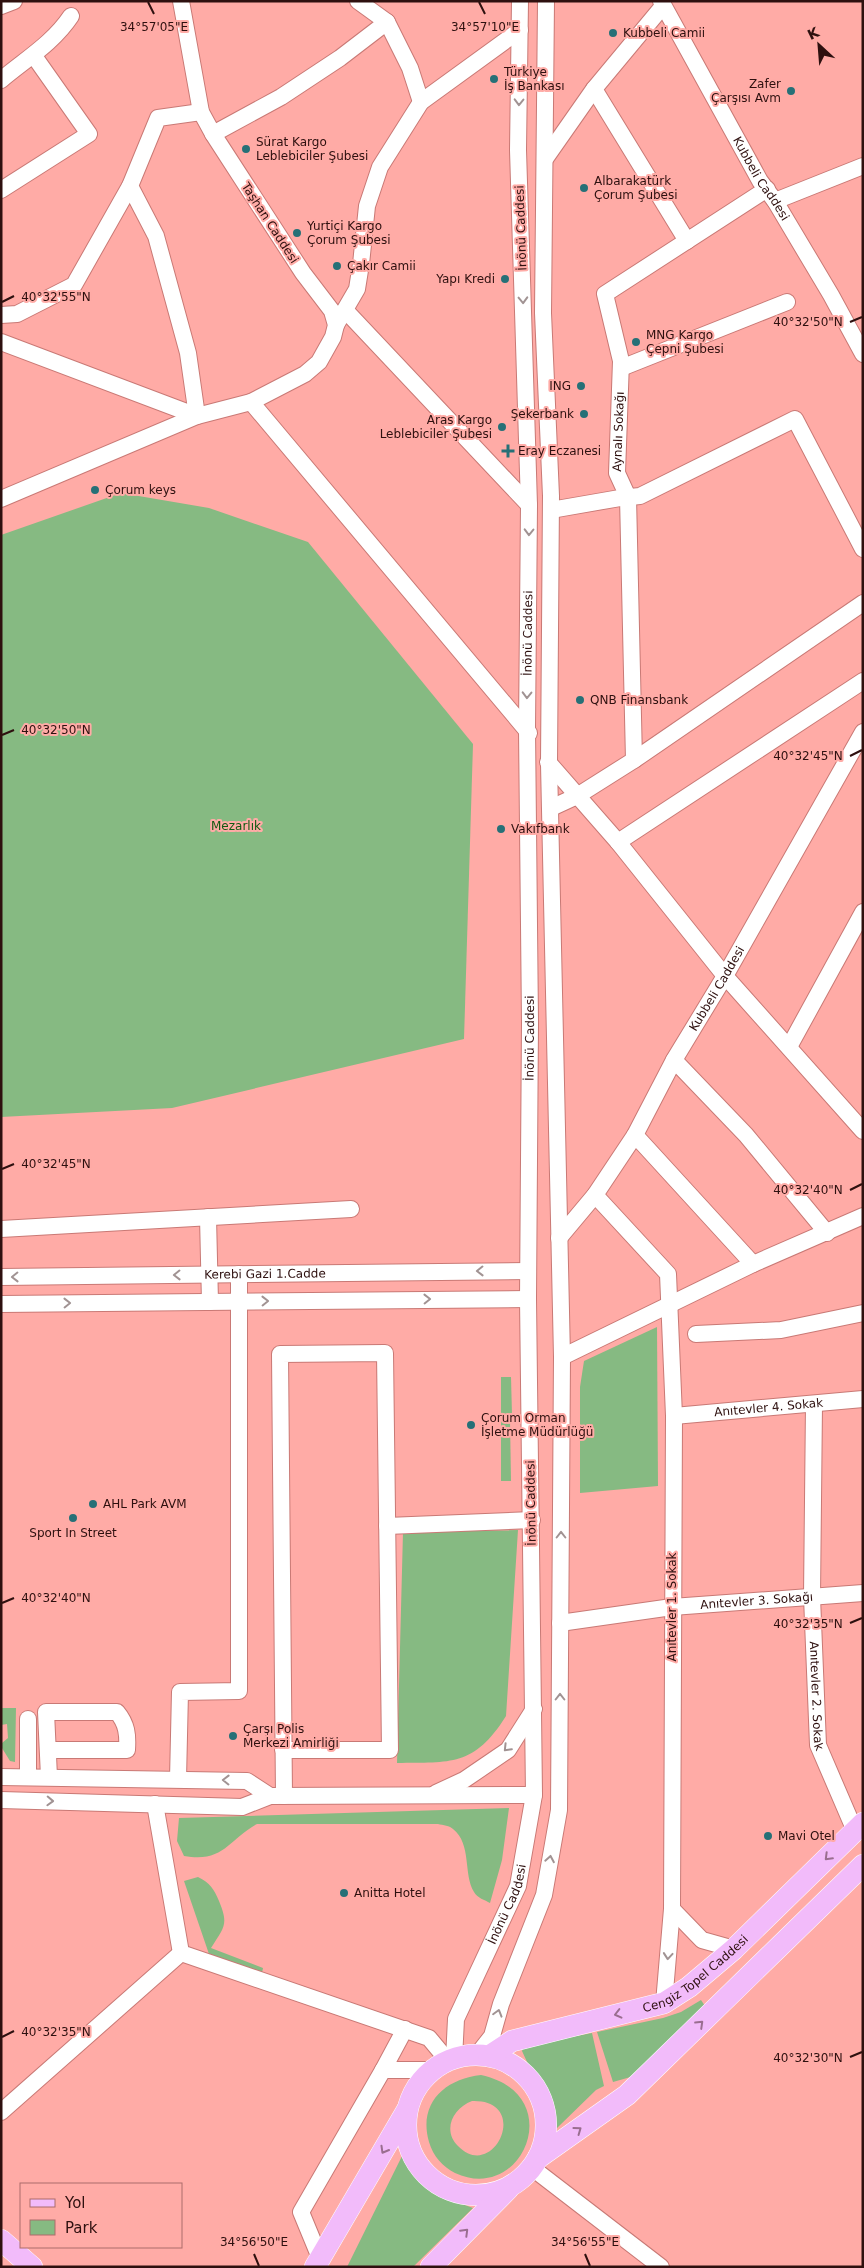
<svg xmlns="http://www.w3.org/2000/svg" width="864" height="2268" viewBox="0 0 864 2268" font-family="'DejaVu Sans',sans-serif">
<rect width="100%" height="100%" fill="#ffaba6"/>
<g fill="#86ba82" fill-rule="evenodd">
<polygon points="121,493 209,508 308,542 473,744 464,1039 172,1108 1,1117 1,535"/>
<polygon points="657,1327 658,1486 580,1493 580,1387 584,1361"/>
<polygon points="501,1377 511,1377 512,1415 501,1416"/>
<polygon points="501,1421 510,1421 511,1481 501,1481"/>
<path d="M 518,1530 L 506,1716 C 474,1767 451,1762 397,1763 L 403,1532 Z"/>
<polygon points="1,1708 16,1708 15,1762 10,1761 2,1748 2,1743 8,1738 7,1724 1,1725"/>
<path d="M 509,1808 L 502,1860 L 490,1903 C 485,1900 477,1898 474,1892 C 463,1874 472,1844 453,1829 C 450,1826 443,1825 438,1824 L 257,1824 C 228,1840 224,1863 184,1856 L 177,1841 L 179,1818 Z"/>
<path d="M 198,1877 C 210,1883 214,1889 219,1901 C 229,1925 224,1927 211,1948 L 263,1968 L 262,1973 L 210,1957 L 184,1881 Z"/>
<polygon points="701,2000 705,2006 634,2076 613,2082 597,2032 663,2018 681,2012"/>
<polygon points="592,2033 604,2086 596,2090 557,2128 554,2125 547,2096 533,2075 522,2051 524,2046"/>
<path d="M 481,2075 C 569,2094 523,2205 455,2173 C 443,2167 433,2156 429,2142 C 418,2104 444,2079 481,2075 ZM 472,2101 C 532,2099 494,2183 458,2146 C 442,2130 453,2108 472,2101 Z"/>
<polygon points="404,2152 423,2178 446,2198 473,2208 413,2267 347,2267"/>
</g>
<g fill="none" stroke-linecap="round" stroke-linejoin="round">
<g stroke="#c97975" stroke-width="18">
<g id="minor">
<polyline points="358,1 387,22 410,68 421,102"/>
<path id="s1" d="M 661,1 L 760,181 L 775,201 L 831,295 L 863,354"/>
<polyline points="1,6 14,1"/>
<path d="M 1,80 C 26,59 53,43 71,16"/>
<polyline points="594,89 687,241"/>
<polyline points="213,134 281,97 340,58 387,22"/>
<polyline points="545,159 594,89 663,6"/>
<polyline points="1,190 89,134 34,56"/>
<polyline points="775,201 863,166"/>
<polyline points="346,311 529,505"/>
<polyline points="1,315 17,314 74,285 130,186 158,118 201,112"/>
<polyline points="336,325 357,289 361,264 367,206 380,167 421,102 520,30"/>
<polyline points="1,342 197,416 188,353 156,236 130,186"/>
<polyline points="621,368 787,302"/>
<polyline points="251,402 529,733"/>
<polyline points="1,499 197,416 251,402 305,374 319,362 333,337 336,325 332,311 303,273 213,134 201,112 181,1"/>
<polyline points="551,510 620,498 640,496 795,419 863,549"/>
<path id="s2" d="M 634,760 L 628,497 L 617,473 L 621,361 L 605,294 L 767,189"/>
<polyline points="548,762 618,842 725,976 863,1131"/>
<polyline points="551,808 577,796 634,760 863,603"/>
<polyline points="618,842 863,681"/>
<polyline points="789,1047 863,912"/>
<polyline points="674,1060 746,1135 827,1233"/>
<polyline points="635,1135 753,1264"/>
<polyline points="595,1195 668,1274 674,1416 672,1909 664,2003"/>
<polyline points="208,1217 210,1302"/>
<polyline points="1,1229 351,1209"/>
<path id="s3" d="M 559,1238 L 595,1195 L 635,1135 L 674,1060 L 725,976 L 863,732"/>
<path id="s4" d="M 1,1277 L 528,1271"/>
<polyline points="1,1304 528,1299"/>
<polyline points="696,1334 781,1330 863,1313"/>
<polyline points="562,1357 753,1264 863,1216"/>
<path id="s5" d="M 814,1404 L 812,1597 L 818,1745 L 855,1831"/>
<path id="s6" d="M 674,1416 L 863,1399"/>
<polyline points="387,1526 532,1520"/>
<path id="s7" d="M 560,1623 L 672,1607 L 863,1593"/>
<polyline points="28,1719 28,1777"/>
<path d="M 48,1750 L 127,1750 C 128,1735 127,1724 117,1712 L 46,1712 L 49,1777"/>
<polyline points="283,1750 390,1750 385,1353 280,1354 284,1796"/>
<polyline points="1,1777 247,1781 270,1796"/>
<polyline points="178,1779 180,1692 239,1691 239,1274"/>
<polyline points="436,1793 464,1780 508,1750 534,1709"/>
<polyline points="1,1800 242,1807 270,1796 534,1795"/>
<polyline points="155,1804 181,1953 429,2038 449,2062"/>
<polyline points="672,1909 702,1940 734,1949"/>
<polyline points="477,2055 492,2036 501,2004 544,1895 559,1810 562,1357 549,764 551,496 543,313 546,1"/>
<path id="s8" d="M 454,2059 L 456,2019 L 518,1886 L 534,1795 L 528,1299 L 530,1023 L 527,729 L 529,505 L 518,150 L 520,1"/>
<polyline points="383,2070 405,2029"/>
<polyline points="1,2112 181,1953"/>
<polyline points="531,2167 661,2267"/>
<polyline points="320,2258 301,2212 383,2070 433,2070"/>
</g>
</g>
<g stroke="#fff" stroke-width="22">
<g id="major">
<circle cx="476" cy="2125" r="70"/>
<path id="s9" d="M 489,2056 L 512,2041 L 664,2003 L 689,1987 L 734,1949 L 863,1823"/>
<polyline points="538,2158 627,2095 863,1865"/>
<polyline points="1,2240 32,2267"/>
<polyline points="315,2267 407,2110"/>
<polyline points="431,2267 508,2189"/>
</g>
</g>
<use href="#minor" stroke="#fff" stroke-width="16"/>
<use href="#major" stroke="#f2bbfa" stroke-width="21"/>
</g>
<defs><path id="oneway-chevron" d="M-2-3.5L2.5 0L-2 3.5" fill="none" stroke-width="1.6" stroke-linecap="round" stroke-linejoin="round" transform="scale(1.25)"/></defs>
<g stroke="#a19393">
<use href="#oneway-chevron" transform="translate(519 102) rotate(91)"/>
<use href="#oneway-chevron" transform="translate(523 300) rotate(88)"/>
<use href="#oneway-chevron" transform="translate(529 532) rotate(91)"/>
<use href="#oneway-chevron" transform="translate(527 695) rotate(91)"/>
<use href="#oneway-chevron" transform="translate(480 1271) rotate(179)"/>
<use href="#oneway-chevron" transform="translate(177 1275) rotate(179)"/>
<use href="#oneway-chevron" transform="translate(15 1277) rotate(179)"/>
<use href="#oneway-chevron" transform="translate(427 1299) rotate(-1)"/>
<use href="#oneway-chevron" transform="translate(265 1301) rotate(-1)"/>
<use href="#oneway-chevron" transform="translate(67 1303) rotate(-1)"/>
<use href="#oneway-chevron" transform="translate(561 1535) rotate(-90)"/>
<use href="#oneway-chevron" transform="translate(560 1697) rotate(-90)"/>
<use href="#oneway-chevron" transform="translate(507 1748) rotate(134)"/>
<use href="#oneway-chevron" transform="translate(226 1780) rotate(-179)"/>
<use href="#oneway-chevron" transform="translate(50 1801) rotate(2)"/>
<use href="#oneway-chevron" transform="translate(550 1859) rotate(-80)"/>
<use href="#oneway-chevron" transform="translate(668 1956) rotate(95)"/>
<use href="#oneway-chevron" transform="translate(498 2013) rotate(-74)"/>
</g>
<g stroke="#9a6e90">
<use href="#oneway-chevron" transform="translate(828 1857) rotate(135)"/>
<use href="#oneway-chevron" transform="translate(618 2014) rotate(166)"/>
<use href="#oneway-chevron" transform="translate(700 2024) rotate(-44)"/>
<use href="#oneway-chevron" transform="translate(578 2130) rotate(-36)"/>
<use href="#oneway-chevron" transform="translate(384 2150) rotate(120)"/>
<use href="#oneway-chevron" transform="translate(465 2232) rotate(-45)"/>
</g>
<path fill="none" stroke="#2e100f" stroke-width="2" d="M 148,2 L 154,14M 479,2 L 485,14M 2,302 L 14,296M 850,322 L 862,317M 2,735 L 14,730M 850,756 L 862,750M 2,1169 L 14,1164M 850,1190 L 862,1184M 2,1603 L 14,1598M 850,1623 L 862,1618M 2,2037 L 14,2031M 850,2057 L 862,2052M 254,2254 L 259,2266M 585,2254 L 590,2266"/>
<g fill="#267077" stroke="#ffaba6" stroke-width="2">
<circle cx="613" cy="33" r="5"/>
<circle cx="494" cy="79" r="5"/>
<circle cx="791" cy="91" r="5"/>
<circle cx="246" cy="149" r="5"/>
<circle cx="584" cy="188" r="5"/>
<circle cx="297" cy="233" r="5"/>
<circle cx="337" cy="266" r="5"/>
<circle cx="505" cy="279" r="5"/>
<circle cx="636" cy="342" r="5"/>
<circle cx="581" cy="386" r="5"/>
<circle cx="584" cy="414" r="5"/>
<circle cx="502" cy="427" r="5"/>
<path d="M505.5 443.5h5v5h5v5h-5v5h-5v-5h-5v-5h5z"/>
<circle cx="95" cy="490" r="5"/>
<circle cx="580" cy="700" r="5"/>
<circle cx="501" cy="829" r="5"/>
<circle cx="471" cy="1425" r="5"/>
<circle cx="93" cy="1504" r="5"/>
<circle cx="73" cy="1518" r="5"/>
<circle cx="233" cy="1736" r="5"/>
<circle cx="768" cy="1836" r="5"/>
<circle cx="344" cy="1893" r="5"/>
</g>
<g text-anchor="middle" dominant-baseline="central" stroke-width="4" stroke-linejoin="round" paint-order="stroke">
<g font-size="12" fill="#2e100f" stroke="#ffaba6" text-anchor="start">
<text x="623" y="33">Kubbeli Camii</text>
<text x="504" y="72">Türkiye<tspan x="504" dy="14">İş Bankası</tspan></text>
<text x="781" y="84" text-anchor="end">Zafer<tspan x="781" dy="14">Çarşısı Avm</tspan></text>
<text x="256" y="142">Sürat Kargo<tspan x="256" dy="14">Leblebiciler Şubesi</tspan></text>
<text x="594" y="181">Albarakatürk<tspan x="594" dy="14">Çorum Şubesi</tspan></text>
<text x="307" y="226">Yurtiçi Kargo<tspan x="307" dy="14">Çorum Şubesi</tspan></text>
<text x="347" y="266">Çakır Camii</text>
<text x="495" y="279" text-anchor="end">Yapı Kredi</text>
<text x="646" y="335">MNG Kargo<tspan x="646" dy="14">Çepni Şubesi</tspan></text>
<text x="571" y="386" text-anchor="end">ING</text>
<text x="574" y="414" text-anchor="end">Şekerbank</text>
<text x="492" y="420" text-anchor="end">Aras Kargo<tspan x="492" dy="14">Leblebiciler Şubesi</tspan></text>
<text x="518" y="451">Eray Eczanesi</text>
<text x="105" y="490">Çorum keys</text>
<text x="590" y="700">QNB Finansbank</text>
<text x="511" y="829">Vakıfbank</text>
<text x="481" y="1418">Çorum Orman<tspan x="481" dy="14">İşletme Müdürlüğü</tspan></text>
<text x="103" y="1504">AHL Park AVM</text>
<text x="73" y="1533" text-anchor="middle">Sport In Street</text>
<text x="243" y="1729">Çarşı Polis<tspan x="243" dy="14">Merkezi Amirliği</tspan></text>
<text x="778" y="1836">Mavi Otel</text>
<text x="354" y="1893">Anitta Hotel</text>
</g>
<g font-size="12" fill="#2e100f" stroke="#ffaba6">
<text stroke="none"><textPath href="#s1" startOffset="204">Kubbeli Caddesi</textPath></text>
<text transform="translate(270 223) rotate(57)">Taşhan Caddesi</text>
<text transform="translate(521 228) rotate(-92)">İnönü Caddesi</text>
<text stroke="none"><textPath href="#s2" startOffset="331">Aynalı Sokağı</textPath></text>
<text stroke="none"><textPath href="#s8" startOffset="1441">İnönü Caddesi</textPath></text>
<text stroke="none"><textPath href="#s3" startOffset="296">Kubbeli Caddesi</textPath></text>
<text stroke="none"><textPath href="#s8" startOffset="1036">İnönü Caddesi</textPath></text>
<text stroke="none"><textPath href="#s4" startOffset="264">Kerebi Gazi 1.Cadde</textPath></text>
<text stroke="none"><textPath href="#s6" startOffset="95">Anıtevler 4. Sokak</textPath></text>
<text transform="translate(531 1503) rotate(-91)">İnönü Caddesi</text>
<text stroke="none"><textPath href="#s7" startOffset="198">Anıtevler 3. Sokağı</textPath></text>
<text transform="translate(672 1607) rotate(-90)">Anıtevler 1. Sokak</text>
<text stroke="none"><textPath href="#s5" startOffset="292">Anıtevler 2. Sokak</textPath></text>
<text stroke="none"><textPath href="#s8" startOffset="166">İnönü Caddesi</textPath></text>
<text stroke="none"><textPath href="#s9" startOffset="226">Cengiz Topel Caddesi</textPath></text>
</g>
<g font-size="12" fill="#105a11" stroke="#ffaba6">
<text x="236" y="826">Mezarlık</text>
</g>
</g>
<g font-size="12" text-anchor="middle" fill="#2e100f" stroke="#ffaba6" stroke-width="4" stroke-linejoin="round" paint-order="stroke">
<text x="154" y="31">34°57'05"E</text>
<text x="485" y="31">34°57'10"E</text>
<text x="56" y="301">40°32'55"N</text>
<text x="808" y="326">40°32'50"N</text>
<text x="56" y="734">40°32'50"N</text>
<text x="808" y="760">40°32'45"N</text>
<text x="56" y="1168">40°32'45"N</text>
<text x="808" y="1194">40°32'40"N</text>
<text x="56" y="1602">40°32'40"N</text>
<text x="808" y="1628">40°32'35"N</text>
<text x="56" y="2036">40°32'35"N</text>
<text x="808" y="2062">40°32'30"N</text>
<text x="254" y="2246">34°56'50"E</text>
<text x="585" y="2246">34°56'55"E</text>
</g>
<rect width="864" height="2268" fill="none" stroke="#2e100f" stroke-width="5"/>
<rect x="20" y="2183" width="162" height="65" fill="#ffaba6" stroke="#ab6d6a"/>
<rect x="30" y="2199" width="25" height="8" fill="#f2bbfa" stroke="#ab6d6a"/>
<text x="65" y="2208" font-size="15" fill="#2e100f">Yol</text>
<rect x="30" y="2220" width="25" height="15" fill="#86ba82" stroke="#ab6d6a"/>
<text x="65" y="2233" font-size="15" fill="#2e100f">Park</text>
<g transform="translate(819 45) rotate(334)" stroke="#ffaba6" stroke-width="4" paint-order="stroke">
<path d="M0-4L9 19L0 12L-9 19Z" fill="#2e100f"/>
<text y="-8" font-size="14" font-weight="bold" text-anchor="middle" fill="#2e100f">K</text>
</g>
</svg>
